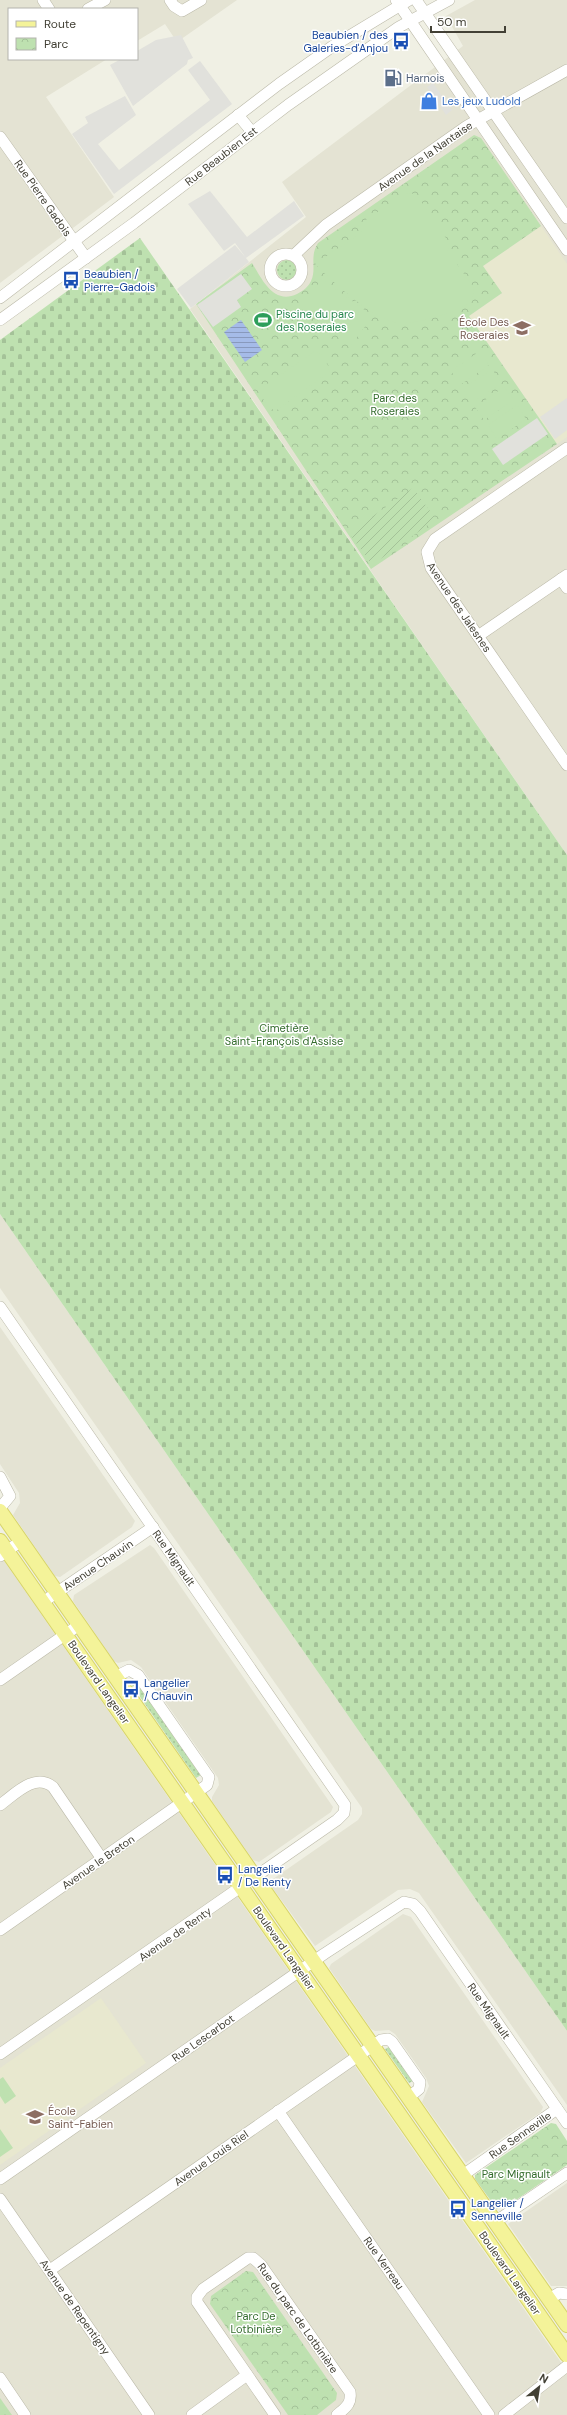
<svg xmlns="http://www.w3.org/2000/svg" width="567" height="2415" viewBox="0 0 567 2415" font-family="'DM Sans',sans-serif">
<defs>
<pattern id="grass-dots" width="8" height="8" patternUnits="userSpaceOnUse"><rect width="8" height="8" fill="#bee1b0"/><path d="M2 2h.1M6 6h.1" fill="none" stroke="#a4c298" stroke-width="1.8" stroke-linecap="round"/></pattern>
<pattern id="cemetery-stones" width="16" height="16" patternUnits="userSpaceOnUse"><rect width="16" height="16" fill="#bee1b0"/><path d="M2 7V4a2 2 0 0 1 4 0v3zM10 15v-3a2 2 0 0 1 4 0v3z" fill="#a4c298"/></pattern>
<pattern id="park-crowns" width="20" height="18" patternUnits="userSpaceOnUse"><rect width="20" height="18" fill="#bee1b0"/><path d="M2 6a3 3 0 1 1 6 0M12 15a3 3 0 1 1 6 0" fill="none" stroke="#a4c298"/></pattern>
<pattern id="garden-furrows" width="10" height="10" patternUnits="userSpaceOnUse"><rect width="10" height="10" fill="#bee1b0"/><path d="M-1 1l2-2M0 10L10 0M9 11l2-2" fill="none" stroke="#a4c298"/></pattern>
<pattern id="water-rules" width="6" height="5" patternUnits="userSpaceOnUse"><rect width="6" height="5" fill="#a5bbe8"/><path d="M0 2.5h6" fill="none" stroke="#8899bd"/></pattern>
</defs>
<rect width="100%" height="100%" fill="#f0f0e4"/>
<g fill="#e4e3d3">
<polygon points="0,0 237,0 177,42 165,24 137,41 137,9 9,9 9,59 107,59 46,97 114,197 0,283"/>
<polygon points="475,0 567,0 567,855 190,309 306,217 282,182 463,46 446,16"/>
<polygon points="0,1214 567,2031 567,2105 419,1893 410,1889 398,1890 315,1946 271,1886 273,1879 358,1820 362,1814 362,1808 0,1288"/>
<polygon points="0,1327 135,1521 132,1527 60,1577 55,1576 13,1515 20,1503 19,1493 0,1464"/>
<polygon points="150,1545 154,1548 333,1807 331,1812 259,1862 253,1860 212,1801 212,1797 219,1785 218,1778 141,1667 131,1660 118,1663 114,1661 73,1601 74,1595"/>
<polygon points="0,1555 567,2371 567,2415 0,2415"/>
<polygon points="403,1914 411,1917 543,2107 541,2112 466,2163 422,2102 429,2086 426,2078 395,2034 389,2030 375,2031 371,2029 329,1968 331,1964"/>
<polygon points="567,2183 567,2286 551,2286 508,2224"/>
</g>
<g fill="#e8e8cf">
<polygon points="541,226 567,264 567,437 557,444 469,316 502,293 483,266"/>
<polygon points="101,1998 146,2063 0,2165 0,2068"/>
</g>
<g fill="url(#grass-dots)">
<circle cx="287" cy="270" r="10"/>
<polygon points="135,1680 201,1775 196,1778 136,1691 137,1690 135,1685 132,1687 131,1684"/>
<polygon points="389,2047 413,2081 409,2083 385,2049"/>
</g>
<polygon fill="url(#cemetery-stones)" points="140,238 567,855 567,2031 0,1214 0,340"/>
<g fill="url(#park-crowns)">
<path d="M 474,135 L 481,138 L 541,226 L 483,266 L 502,293 L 469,316 L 557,444 L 371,569 L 196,304 L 252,263 C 262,279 273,305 297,294 C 303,291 308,287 311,281 C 317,268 309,257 318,243 Z"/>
<polygon points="551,2123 556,2124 567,2141 567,2165 516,2200 515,2198 497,2209 475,2179 475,2175"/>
<polygon points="246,2271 253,2272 337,2393 336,2400 317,2415 288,2415 210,2304 211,2296"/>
<polygon points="0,2398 12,2415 0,2415"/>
</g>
<polygon fill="url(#garden-furrows)" points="413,488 436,519 372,565 349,533"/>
<g fill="#bee1b0">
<path d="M 406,193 L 416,194 L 452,247 L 447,250 L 474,288 L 472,302 C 452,313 424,323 401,323 C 376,323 332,281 315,264 L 362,232 L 358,225 Z"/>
<polygon points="322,279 373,316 351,345 300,308"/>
<path d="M 315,351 C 322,353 330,366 329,372 L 277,410 L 270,409 L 259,393 L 260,389 Z"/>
<polygon points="480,351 489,365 460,385 451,371"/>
<polygon points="492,369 501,383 472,403 463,389"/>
<polygon points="504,387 514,400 484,420 475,407"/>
<polygon points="517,405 526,419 497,439 488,425"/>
<polygon points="3,2077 16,2096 5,2104 0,2096 0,2079"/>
<polygon points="0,2129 13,2148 0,2157"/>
</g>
<g fill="#e1e1dc">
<polygon points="181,35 193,58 188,60 187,64 133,106 110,65 121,59 137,59 137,51 156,40"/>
<polygon points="200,61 232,104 114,194 72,134 88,123 85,117 125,96 136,115 98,144 119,170 210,100 188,70"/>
<polygon points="433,83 452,110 446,115 427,87"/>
<polygon points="210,191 247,237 294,201 304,216 246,258 249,262 191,308 177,289 235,245 246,258 235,243 224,251 188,204"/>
<polygon points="241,274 252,289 237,300 241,307 213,327 197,305"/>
<polygon points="567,398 567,430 555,439 540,417"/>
<polygon points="537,418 548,434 503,465 492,449"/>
</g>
<polygon fill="url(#water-rules)" points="241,320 262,350 245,362 224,332"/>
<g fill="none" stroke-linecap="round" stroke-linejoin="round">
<g stroke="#bbb9a8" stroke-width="12">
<g id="minor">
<polyline points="43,0 49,9"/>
<polyline points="170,0 174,6 182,11 201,0"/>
<polyline points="396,0 567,250"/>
<polyline points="416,0 567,218"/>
<polyline points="88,9 105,0"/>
<polyline points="238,115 252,132"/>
<polyline points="0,137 86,258"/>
<circle cx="286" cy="270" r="16"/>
<polyline points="294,255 326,225 467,126 567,70"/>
<polyline points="0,298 279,84 333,46 409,0"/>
<polyline points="0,320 134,223 288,105 399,27 449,0"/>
<polyline points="567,448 435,539 427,552 431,568 567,765"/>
<polyline points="561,579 567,588"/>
<polyline points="478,636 567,575"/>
<polyline points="0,1307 345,1805 344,1813 337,1820 0,2054"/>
<polyline points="0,1477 10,1496 0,1508"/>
<polyline points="0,1556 21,1541"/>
<polyline points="43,1602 153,1527"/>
<polyline points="0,1680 79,1625"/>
<path d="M 0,1805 C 15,1794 35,1772 53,1787 L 102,1859"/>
<polyline points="0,1930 207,1785 209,1777 206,1773 138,1675 129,1670 115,1677"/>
<polyline points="278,2111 489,2415"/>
<polyline points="463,2175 557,2109"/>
<polyline points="0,2179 324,1954 404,1902 413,1904 420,1911 567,2123"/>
<polyline points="0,2199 149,2415"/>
<polyline points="495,2222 567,2173"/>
<polyline points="50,2270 381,2040 388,2039 392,2042 420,2082 419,2089 409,2097"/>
<polyline points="549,2299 559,2293 567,2294"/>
<polyline points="0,2378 25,2415"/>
<polyline points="192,2415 247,2375"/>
<path d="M 275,2415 L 197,2302 L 197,2297 L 203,2289 L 248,2258 L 253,2258 L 261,2265 L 350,2392 C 352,2404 345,2408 337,2415"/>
<polyline points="504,2415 567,2366"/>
</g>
</g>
<g stroke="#d7d46b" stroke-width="16">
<g id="major">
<polyline points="0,1511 567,2325"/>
<polyline points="0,1541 567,2355"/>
</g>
</g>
<use href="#minor" stroke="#fff" stroke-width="11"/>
<use href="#major" stroke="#f4f399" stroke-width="14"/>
</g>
<defs>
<g id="bus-bare" transform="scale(1.38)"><path d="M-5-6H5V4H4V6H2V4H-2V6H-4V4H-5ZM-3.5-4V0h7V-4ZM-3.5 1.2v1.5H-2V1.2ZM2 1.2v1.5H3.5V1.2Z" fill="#1a4fb4" stroke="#fff" stroke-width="2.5" paint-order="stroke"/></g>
<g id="fuel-bare" transform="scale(1.38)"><path d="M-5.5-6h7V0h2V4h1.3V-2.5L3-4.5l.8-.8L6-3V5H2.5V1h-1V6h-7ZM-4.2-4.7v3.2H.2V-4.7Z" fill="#5c6f8a" stroke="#fff" stroke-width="2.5" paint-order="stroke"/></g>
<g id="shop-bare" transform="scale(1.38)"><path d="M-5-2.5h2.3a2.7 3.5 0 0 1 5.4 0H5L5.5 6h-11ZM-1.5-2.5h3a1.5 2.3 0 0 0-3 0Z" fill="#3f7fe0" stroke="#fff" stroke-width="2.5" paint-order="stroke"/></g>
<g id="stadium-bare" transform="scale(1.38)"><path d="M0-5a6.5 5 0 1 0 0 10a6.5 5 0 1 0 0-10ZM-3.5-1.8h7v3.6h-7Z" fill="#2e9e5b" stroke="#fff" stroke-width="2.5" paint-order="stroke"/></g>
<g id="school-bare" transform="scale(1.38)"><path d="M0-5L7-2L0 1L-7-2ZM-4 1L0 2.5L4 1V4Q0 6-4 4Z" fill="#8d6e63" stroke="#fff" stroke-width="2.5" paint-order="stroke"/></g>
</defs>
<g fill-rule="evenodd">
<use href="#bus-bare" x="401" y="41"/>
<use href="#fuel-bare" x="393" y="78"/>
<use href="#shop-bare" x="429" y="101"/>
<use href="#bus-bare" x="71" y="280"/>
<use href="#stadium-bare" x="263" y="320"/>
<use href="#school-bare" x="522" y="328"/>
<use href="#bus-bare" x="131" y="1689"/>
<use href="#bus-bare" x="225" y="1875"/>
<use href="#school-bare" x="35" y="2117"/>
<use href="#bus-bare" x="458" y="2209"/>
</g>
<g text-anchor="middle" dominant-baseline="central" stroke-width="3" stroke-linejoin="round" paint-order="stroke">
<g font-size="11" fill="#164399" stroke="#fff" text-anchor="start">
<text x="388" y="35" text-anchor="end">Beaubien / des<tspan x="388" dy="13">Galeries-d'Anjou</tspan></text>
<text x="84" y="274">Beaubien /<tspan x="84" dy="13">Pierre-Gadois</tspan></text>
<text x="144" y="1683">Langelier<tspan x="144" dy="13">/ Chauvin</tspan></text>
<text x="238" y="1869">Langelier<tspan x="238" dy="13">/ De Renty</tspan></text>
<text x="471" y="2203">Langelier /<tspan x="471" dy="13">Senneville</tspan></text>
</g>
<g font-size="11" fill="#4e5e75" stroke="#fff" text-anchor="start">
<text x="406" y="78">Harnois</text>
</g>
<g font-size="11" fill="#366cbe" stroke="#fff" text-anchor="start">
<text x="442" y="101">Les jeux Ludold</text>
</g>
<g font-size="11" fill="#424035" stroke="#fff">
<text transform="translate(221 156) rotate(-38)">Rue Beaubien Est</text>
<text transform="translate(425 156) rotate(-35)">Avenue de la Nantaise</text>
<text transform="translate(43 198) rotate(55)">Rue Pierre Gadois</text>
<text transform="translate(459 607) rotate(56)">Avenue des Jalesnes</text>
<text transform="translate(174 1558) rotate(55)">Rue Mignault</text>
<text transform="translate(98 1565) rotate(-34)">Avenue Chauvin</text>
<text transform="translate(99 1682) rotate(55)">Boulevard Langelier</text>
<text transform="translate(98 1862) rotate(-35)">Avenue le Breton</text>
<text transform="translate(175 1934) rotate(-35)">Avenue de Renty</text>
<text transform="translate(284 1948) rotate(55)">Boulevard Langelier</text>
<text transform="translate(489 2011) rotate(55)">Rue Mignault</text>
<text transform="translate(203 2038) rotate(-35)">Rue Lescarbot</text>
<text transform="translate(520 2135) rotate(-35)">Rue Senneville</text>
<text transform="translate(211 2158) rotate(-35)">Avenue Louis Riel</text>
<text transform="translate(384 2263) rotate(55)">Rue Verreau</text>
<text transform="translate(510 2273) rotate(55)">Boulevard Langelier</text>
<text transform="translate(75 2307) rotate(55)">Avenue de Repentigny</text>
<text transform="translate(298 2318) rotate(55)">Rue du parc de Lotbinière</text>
</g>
<g font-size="11" fill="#27864d" stroke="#fff" text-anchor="start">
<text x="276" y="314">Piscine du parc<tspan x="276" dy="13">des Roseraies</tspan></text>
</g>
<g font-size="11" fill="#785e54" stroke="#fff" text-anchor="end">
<text x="509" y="322">École Des<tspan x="509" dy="13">Roseraies</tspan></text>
<text x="48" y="2111" text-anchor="start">École<tspan x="48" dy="13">Saint-Fabien</tspan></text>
</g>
<g font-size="11" fill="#356d2e" stroke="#fff">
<text x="395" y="398">Parc des<tspan x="395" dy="13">Roseraies</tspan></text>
<text x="284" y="1028">Cimetière<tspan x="284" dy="13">Saint-François d'Assise</tspan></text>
<text x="516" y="2174">Parc Mignault</text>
<text x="256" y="2316">Parc De<tspan x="256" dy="13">Lotbinière</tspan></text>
</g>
</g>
<rect x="8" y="8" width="130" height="52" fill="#ffffff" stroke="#b3b3ae"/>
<rect x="16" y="21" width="20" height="6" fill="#f4f399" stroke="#b3b3ae"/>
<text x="44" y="28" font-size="12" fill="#424035">Route</text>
<rect x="16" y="38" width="20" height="12" fill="url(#park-crowns)" stroke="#b3b3ae"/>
<text x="44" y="48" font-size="12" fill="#424035">Parc</text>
<g transform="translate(539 2387) rotate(30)" stroke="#ffffff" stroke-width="3" paint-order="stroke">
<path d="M0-3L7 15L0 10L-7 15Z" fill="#424035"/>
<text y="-6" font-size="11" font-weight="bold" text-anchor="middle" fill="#424035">N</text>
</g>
<path d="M431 26v6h74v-6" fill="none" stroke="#424035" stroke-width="2"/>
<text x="437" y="26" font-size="12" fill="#424035" stroke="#ffffff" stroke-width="3" paint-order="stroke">50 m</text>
</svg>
